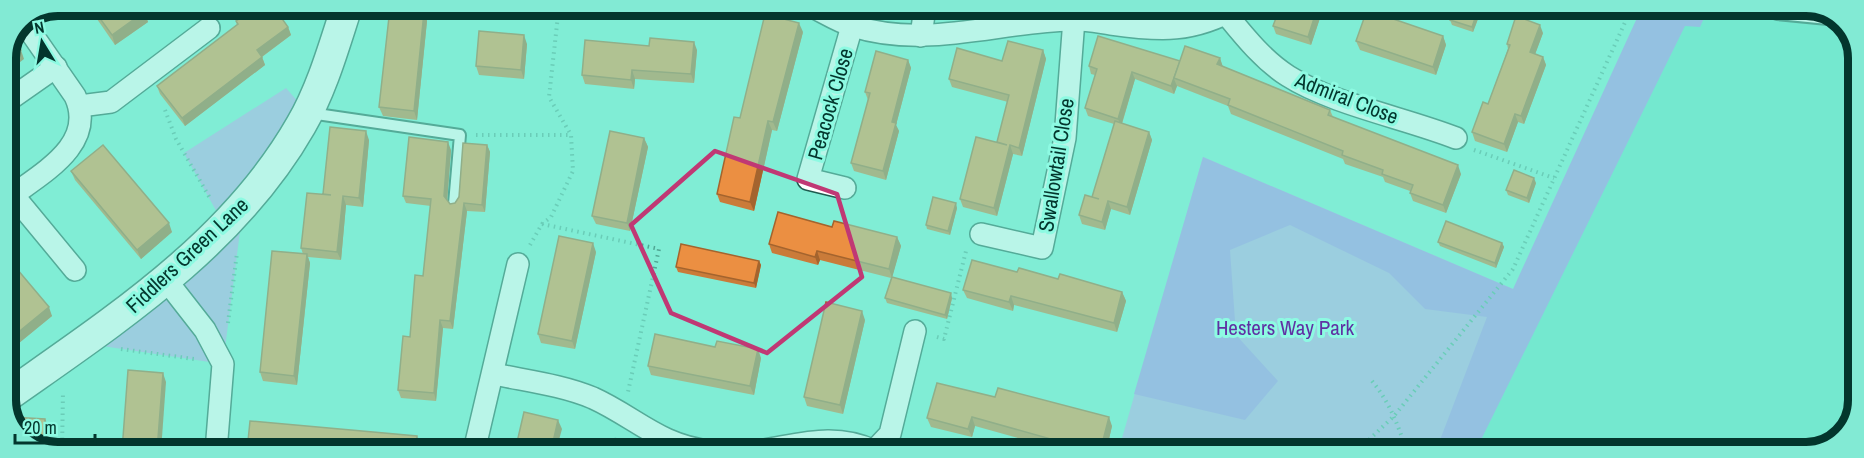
<svg xmlns="http://www.w3.org/2000/svg" width="1864" height="458" viewBox="0 0 1864 458" font-family="'Archivo Narrow',sans-serif">
<rect width="100%" height="100%" fill="#80edd5"/>
<polygon fill="#66e2c8" points="1642,7 1816,7 1845,24 1858,52 1857,410 1838,441 1805,452 1522,452 1478,447"/>
<g fill="#bca9ea">
<polygon points="1157,7 1238,7 1150,29"/>
<polygon points="286,88 307,112 243,208 223,364 82,343 224,225 184,153"/>
<polygon points="1203,157 1513,289 1478,447 1522,452 1118,452"/>
</g>
<polygon fill="#ad8df0" points="1642,7 1709,7 1700,27 1685,26 1478,446 1522,452 1446,452 1440,440 1487,317 1425,309 1389,273 1290,225 1230,250 1236,335 1278,381 1245,420 1134,394 1203,157 1513,289"/>
<g fill="none" stroke-linecap="round" stroke-linejoin="round">
<g stroke="#1f5b4f" stroke-width="14">
<g id="lane">
<polyline points="1777,14 1838,20"/>
<polyline points="310,113 460,135 454,204"/>
</g>
</g>
<g stroke="#1f5b4f" stroke-width="24">
<g id="street">
<path d="M 811,6 C 825,13 839,22 853,26 C 925,49 997,22 1070,20 C 1083,19 1097,22 1111,24 C 1160,31 1193,33 1238,7"/>
<path d="M 1226,14 C 1244,36 1263,60 1288,76 C 1332,104 1405,118 1456,138"/>
<polyline points="921,36 925,7"/>
<polyline points="6,102 56,67"/>
<polyline points="80,106 111,102 209,28"/>
<polyline points="845,188 808,179 852,26"/>
<polyline points="13,195 75,270"/>
<path d="M 6,200 C 40,174 98,145 75,96 L 23,21"/>
<polyline points="981,234 1042,248 1065,138 1074,19"/>
<polyline points="166,280 205,330 223,364 216,451"/>
<path d="M 494,374 C 527,381 562,385 593,398 C 635,417 660,446 710,451"/>
<polyline points="474,451 518,264"/>
<path d="M 758,451 C 799,445 834,432 874,451"/>
<polyline points="874,451 890,434 915,331"/>
</g>
</g>
<g stroke="#1f5b4f" stroke-width="33">
<path id="secondary" d="M 6,397 C 115,320 233,244 301,125 C 322,89 334,46 347,6"/>
</g>
<g stroke="#50a794" stroke-width="4" stroke-dasharray="1.5 4.5" stroke-linecap="butt">
<polyline points="165,110 176,139 211,200"/>
<polyline points="476,135 570,135"/>
<polyline points="1474,150 1554,178"/>
<polyline points="542,224 659,249 628,392"/>
<polyline points="530,245 542,224 551,217 573,171 571,135 549,97 559,6"/>
<polyline points="228,323 237,253"/>
<polyline points="937,337 944,339 966,251"/>
<polyline points="121,349 194,359"/>
<path d="M 1372,381 C 1390,403 1398,425 1407,452"/>
<polyline points="62,451 63,392"/>
<polyline points="613,451 617,437"/>
<polyline points="1356,452 1394,416 1513,269 1632,7"/>
</g>
<use href="#lane" stroke="#fff" stroke-width="10"/>
<use href="#street" stroke="#fff" stroke-width="21"/>
<use href="#secondary" stroke="#fff" stroke-width="30"/>
</g>
<g fill="#ca7b39">
<polygon points="88,6 140,6 144,12 148,22 115,45"/>
<polygon points="231,6 273,6 288,27 291,35 262,57 265,65 185,126 160,94 157,86 237,25 236,21 240,18"/>
<polygon points="1280,7 1330,7 1326,19 1320,18 1311,45 1276,34 1273,26"/>
<polygon points="1479,7 1481,11 1473,32 1452,25 1450,20"/>
<polygon points="424,12 427,21 417,120 383,116 379,107"/>
<polygon points="803,32 777,131 772,130 754,211 720,202 717,194 740,118"/>
<polygon points="1543,33 1535,54 1543,57 1546,65 1524,124 1518,122 1507,152 1475,141 1472,132 1488,104 1508,49 1507,44"/>
<polygon points="1443,36 1446,45 1436,75 1360,50 1356,41"/>
<polygon points="527,44 524,79 479,75 476,66"/>
<polygon points="697,50 694,83 635,79 634,89 585,84 582,75"/>
<polygon points="1043,50 1046,59 1022,156 1013,154 997,216 963,207 960,199 997,142 1008,102 952,87 949,79 1002,61"/>
<polygon points="1220,58 1222,66 1330,110 1333,117 1461,174 1446,213 1413,201 1410,193 1410,191 1385,182 1383,177 1345,164 1343,159 1231,114 1228,106 1177,86 1174,94 1135,79 1122,124 1149,132 1152,140 1130,215 1111,209 1105,230 1082,224 1079,215 1092,197 1114,124 1088,116 1085,108 1095,75 1091,74 1089,66"/>
<polygon points="908,60 911,68 896,125 899,131 886,180 854,171 851,163 868,100 865,92"/>
<polygon points="644,138 648,147 630,231 596,224 592,216"/>
<polygon points="369,140 363,207 346,205 341,260 308,257 310,263 297,385 263,381 260,372 303,254 301,248 323,194"/>
<polygon points="487,145 490,152 485,212 467,211 453,329 443,328 436,401 401,398 398,390 423,276 431,206 406,203 403,196 451,150 447,200 450,204 455,203"/>
<polygon points="71,171 172,232 141,259 75,180"/>
<polygon points="1536,183 1529,203 1508,195 1506,190"/>
<polygon points="957,208 950,235 927,229 926,225"/>
<polygon points="832,227 897,237 901,246 892,277 952,298 947,319 887,303 885,298 891,278 820,260 818,265 772,253 769,244"/>
<polygon points="1438,242 1502,243 1504,247 1496,268 1440,246"/>
<polygon points="596,252 575,349 541,343 538,334"/>
<polygon points="6,256 52,316 19,343 6,328"/>
<polygon points="759,261 761,265 756,288 678,272 676,267"/>
<polygon points="1017,272 1058,279 1122,292 1126,301 1117,332 1014,305 1013,311 967,298 963,290"/>
<polygon points="865,320 843,414 807,406 804,397"/>
<polygon points="761,358 754,395 651,375 648,366"/>
<polygon points="937,383 1112,426 1106,452 1068,452 975,426 972,437 931,427 927,418"/>
</g>
<g fill="#a4642e">
<polygon points="1324,7 1330,7 1326,19 1323,11"/>
<polygon points="1479,7 1481,11 1473,32 1472,27"/>
<polygon points="1317,9 1320,18 1311,45 1308,37"/>
<polygon points="144,12 148,22 115,45 112,35"/>
<polygon points="424,12 427,21 417,120 414,111"/>
<polygon points="799,23 803,32 777,131 773,122"/>
<polygon points="1540,25 1543,33 1533,60 1530,52"/>
<polygon points="288,27 291,35 260,58 257,50"/>
<polygon points="524,35 527,44 524,79 521,70"/>
<polygon points="1443,36 1446,45 1436,75 1433,67"/>
<polygon points="694,42 697,50 694,83 691,74"/>
<polygon points="21,50 24,59 6,73 6,61"/>
<polygon points="1043,50 1046,59 1022,156 1019,148"/>
<polygon points="262,57 265,65 185,126 182,118"/>
<polygon points="1543,57 1546,65 1524,124 1521,116"/>
<polygon points="1220,58 1223,67 1217,64"/>
<polygon points="908,60 911,68 896,125 899,131 886,180 883,171 892,122"/>
<polygon points="632,70 635,79 634,89 631,80"/>
<polygon points="1132,72 1135,79 1121,126 1118,119"/>
<polygon points="1174,79 1177,86 1174,94 1171,86"/>
<polygon points="1515,114 1518,122 1507,152 1504,144"/>
<polygon points="768,121 772,130 754,211 750,202"/>
<polygon points="366,131 369,140 363,207 359,198"/>
<polygon points="1149,132 1152,140 1130,215 1127,207"/>
<polygon points="644,138 648,147 630,231 627,223"/>
<polygon points="448,142 451,150 447,203 444,196"/>
<polygon points="487,145 490,152 485,212 482,205"/>
<polygon points="1010,145 1013,154 997,216 994,208"/>
<polygon points="1458,165 1461,174 1446,213 1443,205"/>
<polygon points="1534,178 1536,183 1529,203 1527,198"/>
<polygon points="343,196 346,205 341,260 337,252"/>
<polygon points="1108,201 1111,209 1105,230 1102,222"/>
<polygon points="464,203 467,211 453,329 450,321"/>
<polygon points="956,203 957,208 950,235 948,231"/>
<polygon points="169,223 172,232 141,259 137,250"/>
<polygon points="897,237 901,246 892,278 889,269"/>
<polygon points="593,243 596,252 575,349 572,341"/>
<polygon points="1502,243 1504,247 1496,268 1495,263"/>
<polygon points="817,251 820,260 818,265 815,257"/>
<polygon points="307,254 310,263 297,385 294,376"/>
<polygon points="759,261 761,265 756,288 754,283"/>
<polygon points="1122,292 1126,301 1117,332 1114,323"/>
<polygon points="951,293 952,298 947,319 945,315"/>
<polygon points="1011,296 1014,305 1013,311 1009,302"/>
<polygon points="49,307 52,316 19,343 16,334"/>
<polygon points="862,311 865,320 843,414 840,405"/>
<polygon points="440,320 443,328 436,401 434,393"/>
<polygon points="758,349 761,358 754,395 750,386"/>
<polygon points="163,373 166,382 161,451 157,451"/>
<polygon points="972,417 975,426 972,437 968,429"/>
<polygon points="1109,417 1112,426 1106,452 1100,452"/>
<polygon points="45,419 49,428 47,450 43,448"/>
<polygon points="558,420 562,429 556,451 551,451"/>
<polygon points="417,436 420,445 420,451 416,451"/>
</g>
<g fill="#eb8f42" stroke="#a4642e" stroke-width="1.5">
<polygon points="91,6 140,6 144,12 112,35"/>
<polygon points="234,6 273,6 288,27 257,50 262,57 182,118 157,86 238,24 236,21 242,17"/>
<polygon points="1280,7 1324,7 1323,11 1317,9 1308,37 1273,26"/>
<polygon points="1454,7 1479,7 1472,27 1450,20"/>
<polygon points="390,8 424,12 414,111 379,107"/>
<polygon points="1367,10 1443,36 1433,67 1356,41"/>
<polygon points="765,14 799,23 773,122 768,121 750,202 717,194 734,117 740,118"/>
<polygon points="1516,16 1540,25 1530,52 1543,57 1521,116 1515,114 1504,144 1472,132 1483,102 1488,104 1510,45 1507,44"/>
<polygon points="479,31 524,35 521,70 476,66"/>
<polygon points="1098,36 1180,61 1171,86 1132,72 1118,119 1085,108 1097,69 1089,66"/>
<polygon points="650,38 694,42 691,74 632,70 631,80 582,75 585,40 649,46"/>
<polygon points="14,40 21,50 6,61 6,59"/>
<polygon points="1008,41 1043,50 1019,148 1010,145 994,208 960,199 976,137 1007,145 997,142 1009,95 949,79 957,48 1002,61"/>
<polygon points="1185,46 1220,58 1217,64 1330,110 1328,115 1458,165 1443,205 1410,193 1413,185 1382,174 1383,170 1342,155 1343,151 1228,105 1230,99 1174,78"/>
<polygon points="876,51 908,60 892,122 896,123 883,171 851,163 870,93 865,92"/>
<polygon points="1115,121 1149,132 1127,207 1108,201 1102,222 1079,215 1085,195 1099,199 1092,197"/>
<polygon points="330,127 366,131 359,198 343,196 337,252 301,248 307,193 331,195 323,194"/>
<polygon points="610,131 644,138 627,223 592,216"/>
<polygon points="409,137 448,142 444,196 450,204 455,203 459,197 463,143 487,145 482,205 464,203 450,321 440,320 434,393 398,390 403,336 410,337 415,275 423,276 431,199 403,196"/>
<polygon points="103,145 169,223 137,250 71,171"/>
<polygon points="1514,170 1534,178 1527,198 1506,190"/>
<polygon points="933,197 956,203 948,231 926,225"/>
<polygon points="778,212 832,227 834,221 897,237 889,269 817,251 815,257 769,244"/>
<polygon points="1446,221 1502,243 1495,263 1438,242"/>
<polygon points="559,236 593,243 572,341 538,334"/>
<polygon points="681,244 759,261 754,283 676,267"/>
<polygon points="272,251 307,254 294,376 260,372"/>
<polygon points="6,256 49,307 16,334 6,323"/>
<polygon points="972,260 1017,272 1019,268 1058,279 1060,274 1122,292 1114,323 1011,296 1009,302 963,290"/>
<polygon points="892,277 951,293 945,315 885,298"/>
<polygon points="826,302 862,311 840,405 804,397"/>
<polygon points="655,334 715,347 717,341 758,349 750,386 648,366"/>
<polygon points="128,370 163,373 157,451 122,451"/>
<polygon points="937,383 995,397 998,388 1109,417 1100,452 1097,452 972,417 968,429 927,418"/>
<polygon points="524,412 558,420 551,451 515,451"/>
<polygon points="11,417 45,419 43,448 19,434"/>
<polygon points="250,421 417,436 416,451 247,451"/>
</g>
<path d="M0 0H1864V458H0ZM 715,151 L 837,194 L 862,277 L 767,353 L 671,313 L 631,225 Z" fill="#80edd5" fill-opacity=".55" fill-rule="evenodd"/>
<path fill="none" stroke="#c03874" stroke-width="4.5" stroke-linejoin="round" d="M 715,151 L 837,194 L 862,277 L 767,353 L 671,313 L 631,225 Z"/>
<g text-anchor="middle" dominant-baseline="central" stroke-width="6" stroke-linejoin="round" paint-order="stroke">
<g font-size="21" fill="#03362d" stroke="#8dfae2">
<text transform="translate(1347 98) rotate(21)">Admiral Close</text>
<text transform="translate(830 104) rotate(-74)">Peacock Close</text>
<text transform="translate(1056 165) rotate(-81)">Swallowtail Close</text>
<text transform="translate(187 255) rotate(-43)">Fiddlers Green Lane</text>
</g>
<g font-size="21" fill="#6031a3" stroke="#8dfae2">
<text x="1285" y="327">Hesters Way Park</text>
</g>
</g>
<path d="M0 0H1864V458H0ZM58 16H1806A42 42 0 0 1 1848 58V400A42 42 0 0 1 1806 442H58A42 42 0 0 1 16 400V58A42 42 0 0 1 58 16Z" fill="#82ead4" fill-rule="evenodd"/>
<path fill="none" stroke="#03362d" stroke-width="8" d="M58 16H1806A42 42 0 0 1 1848 58V400A42 42 0 0 1 1806 442H58A42 42 0 0 1 16 400V58A42 42 0 0 1 58 16Z"/>
<g transform="translate(42 42) rotate(349)" stroke="#8dfae2" stroke-width="4.5" paint-order="stroke">
<path d="M0-4.5L10 22L0 15L-10 22Z" fill="#03362d"/>
<text y="-9" font-size="16" font-weight="bold" text-anchor="middle" fill="#03362d">N</text>
</g>
<path d="M15 434v9h80v-9" fill="none" stroke="#03362d" stroke-width="3"/>
<text x="24" y="434" font-size="18" fill="#03362d" stroke="#8dfae2" stroke-width="4.5" paint-order="stroke">20 m</text>
</svg>
